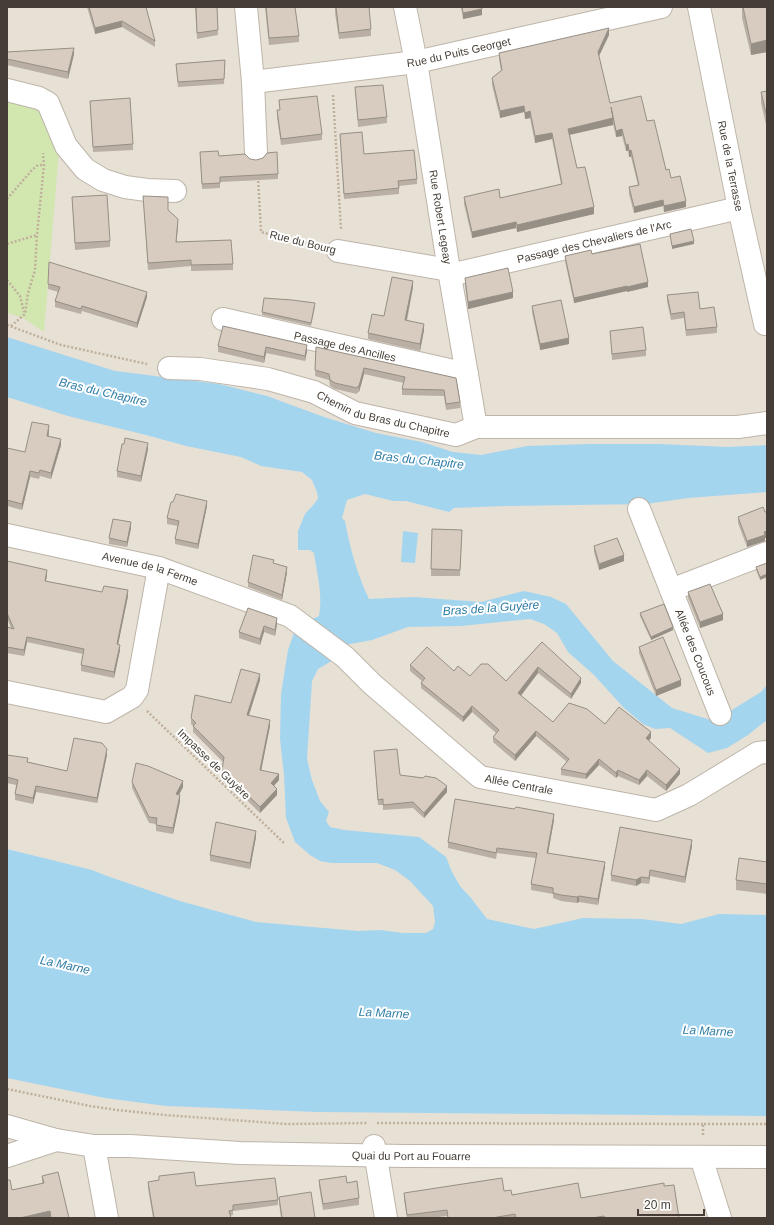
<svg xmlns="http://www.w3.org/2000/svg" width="774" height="1225" viewBox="0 0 774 1225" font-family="Arial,sans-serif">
<rect width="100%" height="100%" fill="#f3eee7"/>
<rect fill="#e7e0d5" x="7" y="7" width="760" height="1211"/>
<polygon fill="#d2e6b0" points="9,96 41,107 59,151 44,332 23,318 7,313 7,111"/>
<g fill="#a4d5ef">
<path d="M 7,337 L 115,371 L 219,384 L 267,396 L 324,417 L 376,433 L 422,442 L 453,452 L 481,455 L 527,446 L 588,444 L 659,444 L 728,447 L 767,445 L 767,492 L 688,498 L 646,504 L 505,506 L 454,508 L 449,512 L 406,501 L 393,501 L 365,494 L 347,500 L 342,518 L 345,521 C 350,548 357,574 369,599 L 414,597 L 481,602 L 524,591 L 551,597 L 566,604 L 613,661 L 672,708 L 714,721 L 761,692 L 767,685 L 767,720 L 748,735 L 727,748 L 708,753 L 670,728 L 655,729 L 643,724 L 624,708 L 594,675 L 568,652 L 557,633 L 544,624 L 530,619 L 461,626 L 408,627 L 372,640 L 345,645 L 335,659 L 318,669 L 312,681 L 307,759 L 312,780 L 320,801 L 329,812 L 326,821 L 330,827 L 344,830 L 419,837 L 446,857 L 452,872 L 460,886 L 471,898 L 487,919 L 534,929 L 583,918 L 642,919 L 681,924 L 719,914 L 767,915 L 767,1116 L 317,1112 L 166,1106 L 105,1098 L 7,1078 L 7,849 L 92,870 L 107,876 L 180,901 L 256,922 L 358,931 L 380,930 L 403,933 L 426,933 L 433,929 L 435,922 L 433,906 L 410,881 L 395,870 L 377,863 L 331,863 L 320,861 L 310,855 L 295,842 L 286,818 L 284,775 L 280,739 L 281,694 L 288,650 L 294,633 L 305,618 L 315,618 L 319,616 C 323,595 317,574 314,553 L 310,550 L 298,550 L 298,531 L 305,514 L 315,503 L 318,498 L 317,492 L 312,480 L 302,472 L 261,466 L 241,457 L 186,446 L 146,435 L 68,416 L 7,397 Z"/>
<polygon points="403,531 418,533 415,563 401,562"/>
</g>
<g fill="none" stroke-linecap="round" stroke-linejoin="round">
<g stroke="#beb5a9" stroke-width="24">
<g id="minor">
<polyline points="246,7 253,82 256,153"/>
<path id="s1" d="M 405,7 L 416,62 L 449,270 L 476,427"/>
<path id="s2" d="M 699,7 L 739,208 L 765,324"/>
<path id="s3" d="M 253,82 L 416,62 L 661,7"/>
<polyline points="7,90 39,98 48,103 66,146 85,169 103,180 125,187 147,190 175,191"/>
<polyline points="338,251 449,270"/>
<path id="s4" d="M 450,275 L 739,208"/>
<path id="s5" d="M 223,319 L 467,374"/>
<path id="s6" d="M 169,368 L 200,369 L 268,379 L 314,392 L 355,413 L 456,435 L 476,427 L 738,427 L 767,423"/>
<path id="s7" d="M 639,509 L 720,714"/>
<path id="s8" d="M 7,535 L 159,568 L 290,616 L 345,657 L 372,684 L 480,777 L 656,810 L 689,795 L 758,753 L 767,752"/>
<polyline points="671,590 767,553"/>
<polyline points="7,692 106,712 132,697 137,690 159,568"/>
<path id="s9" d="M 7,1126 L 56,1140 L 94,1146 L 130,1146 L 240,1153 L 404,1156 L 767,1157"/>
<polyline points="94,1146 107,1218"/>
<polyline points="374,1146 386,1218"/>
<polyline points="7,1156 56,1140"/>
<polyline points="701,1157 720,1218"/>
</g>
</g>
<g stroke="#c0b09b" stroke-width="2.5" stroke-dasharray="2 2" stroke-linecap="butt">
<polyline points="333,95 341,229"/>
<polyline points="258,177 261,232 317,246"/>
<polyline points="7,199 32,170 38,165 44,165"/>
<polyline points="7,244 37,235"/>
<polyline points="7,280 20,296 24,312"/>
<polyline points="7,325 61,345 147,364"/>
<polyline points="11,326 25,314 28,293 35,270 37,235 44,165 43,153"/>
<polyline points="147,711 284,843"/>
<polyline points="7,1089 90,1106 117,1110 165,1115 287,1124 367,1123"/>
<polyline points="377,1123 703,1124"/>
<polyline points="703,1135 703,1124 767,1124"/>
</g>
<use href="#minor" stroke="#fff" stroke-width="22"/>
</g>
<g fill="#b9afa4">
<polygon points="87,7 146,7 155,41 155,47 122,27 95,34"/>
<polygon points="195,7 217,7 218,35 197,39"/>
<polygon points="265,7 299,36 299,42 269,45"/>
<polygon points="335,7 371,29 371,36 339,39 335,13"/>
<polygon points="461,7 487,7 482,8 482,15 463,19"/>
<polygon points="742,7 767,7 767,52 751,55 742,18"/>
<polygon points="609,35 599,56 610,103 647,121 666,170 671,178 686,207 664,212 663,206 634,213 629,194 629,187 638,185 631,157 629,157 628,151 626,151 622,136 616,137 613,124 613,125 570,135 577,168 594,214 517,232 516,228 472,238 464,204 464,197 500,198 561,184 552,139 535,143 530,118 525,119 524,112 500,118 492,85 492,78 501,71 499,59 499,53"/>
<polygon points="7,52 74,54 68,79 7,65"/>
<polygon points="225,60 224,84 178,87 176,64"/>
<polygon points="355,87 387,117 387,123 358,127"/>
<polygon points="767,91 767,129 761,103 761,92"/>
<polygon points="279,100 322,134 322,140 281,145 277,117 277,110 280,110"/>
<polygon points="90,101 133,144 133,150 93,152"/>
<polygon points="340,134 364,154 417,179 417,184 399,186 399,194 344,199"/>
<polygon points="200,152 219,156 250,159 278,174 278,179 220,182 220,188 202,189"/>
<polygon points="143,196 168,210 178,225 176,242 233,264 233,270 191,271 191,266 148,270"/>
<polygon points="72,197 110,241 110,247 75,250"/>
<polygon points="592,254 648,287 627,292 627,291 574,303 565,261 565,256"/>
<polygon points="465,278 513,298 468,309 465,284"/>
<polygon points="48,284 147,297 137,328 82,311 81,314 55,307 55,301 58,292 48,289"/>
<polygon points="413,287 407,321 424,330 420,351 368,339 368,333"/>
<polygon points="667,295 717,327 717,333 686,336 684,318 671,320 667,301"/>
<polygon points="532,306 569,344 540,350 532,312"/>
<polygon points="315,307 311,326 262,315 262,312"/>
<polygon points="223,326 307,351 305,361 266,353 264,363 218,352 218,346"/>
<polygon points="610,331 646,350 646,356 612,360"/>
<polygon points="316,347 456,378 460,402 460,408 446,410 444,396 402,395 402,389 404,383 364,374 359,392 358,392 357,394 335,389 330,386 329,380 315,376"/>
<polygon points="49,431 49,436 61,445 51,479 40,476 39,479 30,477 22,510 7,506 7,448 25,452"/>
<polygon points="148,449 141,482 117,477 117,471"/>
<polygon points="207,506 198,549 175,544 175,539 178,526 167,524 167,518"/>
<polygon points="765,512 767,512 767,538 765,538 765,541 747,547 738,523 738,517"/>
<polygon points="131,528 127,547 109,544 109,538"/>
<polygon points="432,529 462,530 460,576 431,576"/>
<polygon points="594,546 624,561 599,570 594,552"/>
<polygon points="7,561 47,575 46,581 102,592 128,596 118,644 120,650 114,678 81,671 81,665 83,654 27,642 24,656 7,653 7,627 11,628 7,618"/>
<polygon points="767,563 760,580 756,570 756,567"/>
<polygon points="287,572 282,600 248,587 248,582"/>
<polygon points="688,592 723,620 700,628 688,598"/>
<polygon points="640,613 673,630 651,640 640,616"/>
<polygon points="277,618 277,624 275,636 264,632 260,645 239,638 239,632"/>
<polygon points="542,642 581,683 571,699 538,673 521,696 553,722 605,724 651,738 648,740 680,774 666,791 647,776 639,785 618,776 616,778 599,765 586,779 561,775 561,769 567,762 536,736 515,761 493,742 493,737 496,733 472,712 463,722 421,688 421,683 422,681 410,671 410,665 454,671 470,676 506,681"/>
<polygon points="639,647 681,686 656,696 639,653"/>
<polygon points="260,680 249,715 270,726 261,771 279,780 274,786 277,795 260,813 222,776 222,770 223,762 193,732 193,726 191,724 191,718 231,703"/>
<polygon points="374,751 400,775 447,792 424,818 413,808 383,810 383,805 378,805"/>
<polygon points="7,755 28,762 67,771 107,755 97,803 36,792 33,804 15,800 15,794 16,785 7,783"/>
<polygon points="132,782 183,787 179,795 180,801 173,834 156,831 156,824 149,823 132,788"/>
<polygon points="554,820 548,853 605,867 598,905 579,902 577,903 561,901 553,898 553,894 531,890 531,884 536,858 497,853 496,859 448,848 448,842"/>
<polygon points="256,837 250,869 210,861 210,855"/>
<polygon points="692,846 685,883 650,876 649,884 641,883 636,886 611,881 611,875"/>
<polygon points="767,862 767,894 736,890 736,880"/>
<polygon points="42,1176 69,1218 7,1218 12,1190 42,1183"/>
<polygon points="159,1176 196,1186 278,1200 278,1205 233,1211 233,1215 230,1216 231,1218 153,1218 148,1188 148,1182 159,1180"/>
<polygon points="319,1180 359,1198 359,1205 323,1210 319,1186"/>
<polygon points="664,1186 679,1218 447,1218 447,1216 429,1218 407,1218 404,1199 404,1193 504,1191 512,1195 581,1198"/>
<polygon points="279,1197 315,1218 281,1218 279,1203"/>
</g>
<g fill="#968f86">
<polygon points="482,9 482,15 463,19 463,13"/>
<polygon points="122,21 122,27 95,34 95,28"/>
<polygon points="609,28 609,35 598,58 598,52"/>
<polygon points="767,40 767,52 751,55 751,44"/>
<polygon points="74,48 74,54 68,79 68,72"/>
<polygon points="524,106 524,112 500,118 500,111"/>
<polygon points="530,111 530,118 525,119 525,113"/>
<polygon points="613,118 613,125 568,135 568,129"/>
<polygon points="622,129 622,136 616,137 616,131"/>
<polygon points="552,133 552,139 535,143 535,136"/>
<polygon points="628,144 628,151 626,151 626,145"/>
<polygon points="631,150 631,157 629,157 629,151"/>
<polygon points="663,200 663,206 634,213 634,207"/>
<polygon points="686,201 686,207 664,212 664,206"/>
<polygon points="594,207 594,214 517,232 517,225"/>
<polygon points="178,219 178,225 176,248 176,242"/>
<polygon points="516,222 516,228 472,238 472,232"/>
<polygon points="694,241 694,244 672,249 672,246"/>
<polygon points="413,281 413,287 405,327 405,320"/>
<polygon points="648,282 648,287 627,292 627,287"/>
<polygon points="627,286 627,291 574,303 574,298"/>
<polygon points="147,292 147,297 137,328 137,323"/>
<polygon points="513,292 513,298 468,309 468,302"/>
<polygon points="424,324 424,330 420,351 420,344"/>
<polygon points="569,338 569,344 540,350 540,344"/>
<polygon points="307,345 307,351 305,361 305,356"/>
<polygon points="266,347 266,353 264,363 264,357"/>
<polygon points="364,368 364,374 359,392 359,386"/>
<polygon points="49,425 49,431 47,442 47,436"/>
<polygon points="61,439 61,445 51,479 51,473"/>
<polygon points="148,443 148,449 141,482 141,476"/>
<polygon points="30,471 30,477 22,510 22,504"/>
<polygon points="207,501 207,506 198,549 198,544"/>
<polygon points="131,522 131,528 127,547 127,542"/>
<polygon points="767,531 767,538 765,538 765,541 747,547 747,541"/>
<polygon points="624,555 624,561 599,570 599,564"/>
<polygon points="287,567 287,572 282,600 282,595"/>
<polygon points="47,570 47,575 45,586 45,581"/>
<polygon points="767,574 767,577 760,580 760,577"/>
<polygon points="128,590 128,596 117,650 117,644"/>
<polygon points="723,614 723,620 700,628 700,622"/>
<polygon points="277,618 277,624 275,636 275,630"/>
<polygon points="264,626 264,632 260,645 260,639"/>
<polygon points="673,627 673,630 651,640 651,637"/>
<polygon points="27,637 27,642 24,656 24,650"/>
<polygon points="120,645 120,650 114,678 114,672"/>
<polygon points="538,667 538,673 518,699 518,693"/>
<polygon points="260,674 260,680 247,721 247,715"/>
<polygon points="581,678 581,683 571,699 571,694"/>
<polygon points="681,680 681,686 656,696 656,690"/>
<polygon points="472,706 472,712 463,722 463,717"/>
<polygon points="270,720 270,726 260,776 260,770"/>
<polygon points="536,731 536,736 515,761 515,755"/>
<polygon points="651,732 651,738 646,744 646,738"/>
<polygon points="107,749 107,755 97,803 97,798"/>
<polygon points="599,759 599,765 586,779 586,774"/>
<polygon points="680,769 680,774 666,791 666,785"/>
<polygon points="618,770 618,776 616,778 616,773"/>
<polygon points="647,770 647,776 639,785 639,780"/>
<polygon points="279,774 279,780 271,789 271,783"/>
<polygon points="183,781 183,787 176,800 176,794"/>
<polygon points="36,786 36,792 33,804 33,798"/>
<polygon points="447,786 447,792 424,818 424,813"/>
<polygon points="277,789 277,795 260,813 260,807"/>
<polygon points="180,795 180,801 173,834 173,828"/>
<polygon points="554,814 554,820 547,859 547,853"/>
<polygon points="256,831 256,837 250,869 250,863"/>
<polygon points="692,840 692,846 685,883 685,877"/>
<polygon points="605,862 605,867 598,905 598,899"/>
<polygon points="650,870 650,876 649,884 649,878"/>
<polygon points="641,877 641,883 636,886 636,880"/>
<polygon points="579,896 579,902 577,903 577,897"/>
<polygon points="50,1211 50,1218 20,1218"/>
</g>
<g fill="#d7ccbf" stroke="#968f86">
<polygon points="89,7 146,7 155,41 122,21 95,28"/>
<polygon points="196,7 217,7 218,30 197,33"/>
<polygon points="266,7 295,7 299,36 269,38"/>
<polygon points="336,7 369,7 371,29 339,33"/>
<polygon points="462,7 482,7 482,9 463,13"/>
<polygon points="743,7 767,7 767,40 751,44"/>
<polygon points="609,28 598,52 610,103 641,96 647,121 654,120 666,170 669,169 671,178 680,176 686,201 664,206 663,200 634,207 629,187 639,185 631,150 629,151 628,144 626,145 622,129 616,131 611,107 613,118 568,129 577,168 585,167 594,207 517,225 516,222 472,232 464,197 499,189 500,198 562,184 552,133 535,136 530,111 525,113 524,106 500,111 492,78 502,70 499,53"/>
<polygon points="74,48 68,72 7,59 7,52"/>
<polygon points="225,60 224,79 178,82 176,64"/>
<polygon points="383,85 387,117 358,120 355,87"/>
<polygon points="767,91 767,117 761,92"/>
<polygon points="317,96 322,134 281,139 277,110 280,110 279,100"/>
<polygon points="130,98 133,144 93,147 90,101"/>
<polygon points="362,132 364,154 414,150 417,179 398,181 399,188 344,194 340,134"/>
<polygon points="218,151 219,156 245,154 250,159 256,160 263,158 267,153 277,152 278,174 220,177 220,183 202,184 200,152"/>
<polygon points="107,195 110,241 75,243 72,197"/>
<polygon points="143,196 168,197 168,210 178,219 176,242 231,240 233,264 191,265 191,260 148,263"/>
<polygon points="691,229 694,241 672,246 670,234"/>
<polygon points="640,244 648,282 627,287 627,286 574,298 565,256 591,250 592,254"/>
<polygon points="49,262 147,292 137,323 82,306 81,309 55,301 60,287 48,284"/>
<polygon points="508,268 513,292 468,302 465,278"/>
<polygon points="392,277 413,281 405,320 424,324 420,344 368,333 372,314 384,316"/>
<polygon points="698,292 700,309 714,307 717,327 686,330 684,312 671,314 667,295"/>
<polygon points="264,298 292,300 315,303 311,323 262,312"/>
<polygon points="561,300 569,338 540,344 532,306"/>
<polygon points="223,326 307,345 305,356 266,347 264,357 218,346"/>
<polygon points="643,327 646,350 612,354 610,331"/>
<polygon points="316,347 456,378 460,402 446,404 444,390 402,389 405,377 364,368 359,386 358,386 357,388 335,383 330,380 329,374 315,370"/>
<polygon points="32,422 49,425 47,436 61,439 51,473 40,470 39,473 30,471 22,504 7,500 7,448 25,452"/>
<polygon points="125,438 148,443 141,476 117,471 122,444 124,444"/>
<polygon points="176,494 207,501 198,544 175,539 179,521 167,518 171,502 173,502"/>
<polygon points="763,507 765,512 767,512 767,531 764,532 765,535 747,541 738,517"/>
<polygon points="113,519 131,522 127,542 109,538"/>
<polygon points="432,529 462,530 460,570 431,569"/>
<polygon points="617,538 624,555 599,564 594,546"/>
<polygon points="253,555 274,560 273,563 287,567 282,595 248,582"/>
<polygon points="7,561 47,570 45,581 102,592 104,586 128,590 117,644 120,645 114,672 81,665 84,649 27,637 24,650 7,647 7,627 14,629 7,613"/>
<polygon points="767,563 767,574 760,577 756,567"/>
<polygon points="710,584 723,614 700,622 688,592"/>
<polygon points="664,604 673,627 651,637 640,613"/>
<polygon points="248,608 277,618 275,630 264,626 260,639 239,632"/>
<polygon points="663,637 681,680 656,690 639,647"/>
<polygon points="542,642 581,678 571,694 538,667 518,693 553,722 569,703 587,709 605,724 619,707 651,732 646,738 680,769 666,785 647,770 639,780 618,770 616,773 599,759 586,774 561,769 569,759 536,731 515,755 493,737 499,730 472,706 463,717 421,683 425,678 410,665 427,647 454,671 458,666 470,676 481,664 488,664 506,681"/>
<polygon points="241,669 260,674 247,715 270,720 260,770 279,774 271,783 277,789 260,807 222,770 224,757 193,726 196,723 191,718 195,695 231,703"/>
<polygon points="74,738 102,743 107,749 97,798 36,786 33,798 15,794 18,780 7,777 7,755 28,758 27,762 67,771"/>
<polygon points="397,749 400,775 423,778 425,776 436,778 447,786 424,813 413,802 383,805 383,799 378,800 374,751"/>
<polygon points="136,763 148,766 183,781 176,794 180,795 173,828 156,825 157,818 149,817 132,782"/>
<polygon points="455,799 514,809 516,807 554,814 547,853 605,862 598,899 579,896 577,897 561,895 553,893 553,888 531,884 537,853 497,848 496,853 448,842"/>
<polygon points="216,822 256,831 250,863 210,855"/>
<polygon points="620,827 692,840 685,877 650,870 649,878 641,877 636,880 611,875"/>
<polygon points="739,858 767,862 767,884 736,880"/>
<polygon points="58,1172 69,1218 51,1218 50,1211 20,1218 7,1218 7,1180 10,1180 12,1190 44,1183 42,1176"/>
<polygon points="194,1172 196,1186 275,1178 278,1200 233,1205 233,1210 229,1211 231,1218 154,1218 148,1182 159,1180 159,1176"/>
<polygon points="346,1176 347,1183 357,1181 359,1198 323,1204 319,1180"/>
<polygon points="502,1178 504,1191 511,1190 512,1195 578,1183 581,1198 664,1183 664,1186 674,1185 679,1218 605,1218 604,1216 592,1218 516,1218 515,1214 492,1218 448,1218 447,1210 407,1215 404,1193"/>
<polygon points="311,1192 315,1218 282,1218 279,1197"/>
</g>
<g text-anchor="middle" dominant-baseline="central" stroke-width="4" stroke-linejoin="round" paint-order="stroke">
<g font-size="11" fill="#463e36" stroke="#fff">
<text stroke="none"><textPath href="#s3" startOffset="208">Rue du Puits Georget</textPath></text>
<text stroke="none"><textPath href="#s2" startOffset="162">Rue de la Terrasse</textPath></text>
<text stroke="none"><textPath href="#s1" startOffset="213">Rue Robert Legeay</textPath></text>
<text transform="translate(303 242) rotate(14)">Rue du Bourg</text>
<text stroke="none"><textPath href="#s4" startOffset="148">Passage des Chevaliers de l'Arc</textPath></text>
<text stroke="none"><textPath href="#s5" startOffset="125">Passage des Ancilles</textPath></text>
<text stroke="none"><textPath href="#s6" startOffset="221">Chemin du Bras du Chapitre</textPath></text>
<text stroke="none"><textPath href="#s8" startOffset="147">Avenue de la Ferme</textPath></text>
<text stroke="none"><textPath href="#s7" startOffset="154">Allée des Coucous</textPath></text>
<text transform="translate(214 764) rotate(44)">Impasse de Guyère</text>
<text stroke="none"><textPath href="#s8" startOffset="584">Allée Centrale</textPath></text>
<text stroke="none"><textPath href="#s9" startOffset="407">Quai du Port au Fouarre</textPath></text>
</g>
<g font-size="12" font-style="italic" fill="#2f7da7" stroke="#fff">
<text transform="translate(103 392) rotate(13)">Bras du Chapitre</text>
<text transform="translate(419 460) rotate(6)">Bras du Chapitre</text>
<text transform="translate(491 608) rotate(-4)">Bras de la Guyère</text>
<text transform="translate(65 965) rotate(12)">La Marne</text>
<text transform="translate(384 1013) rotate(3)">La Marne</text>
<text transform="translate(708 1031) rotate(3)">La Marne</text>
</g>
</g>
<rect width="774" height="1225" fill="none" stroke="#463e36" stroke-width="16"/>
<path d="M638 1209v6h66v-6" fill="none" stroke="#463e36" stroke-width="2"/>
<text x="644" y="1209" font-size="12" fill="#463e36" stroke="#ffffff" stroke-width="3" paint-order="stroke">20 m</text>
</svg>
